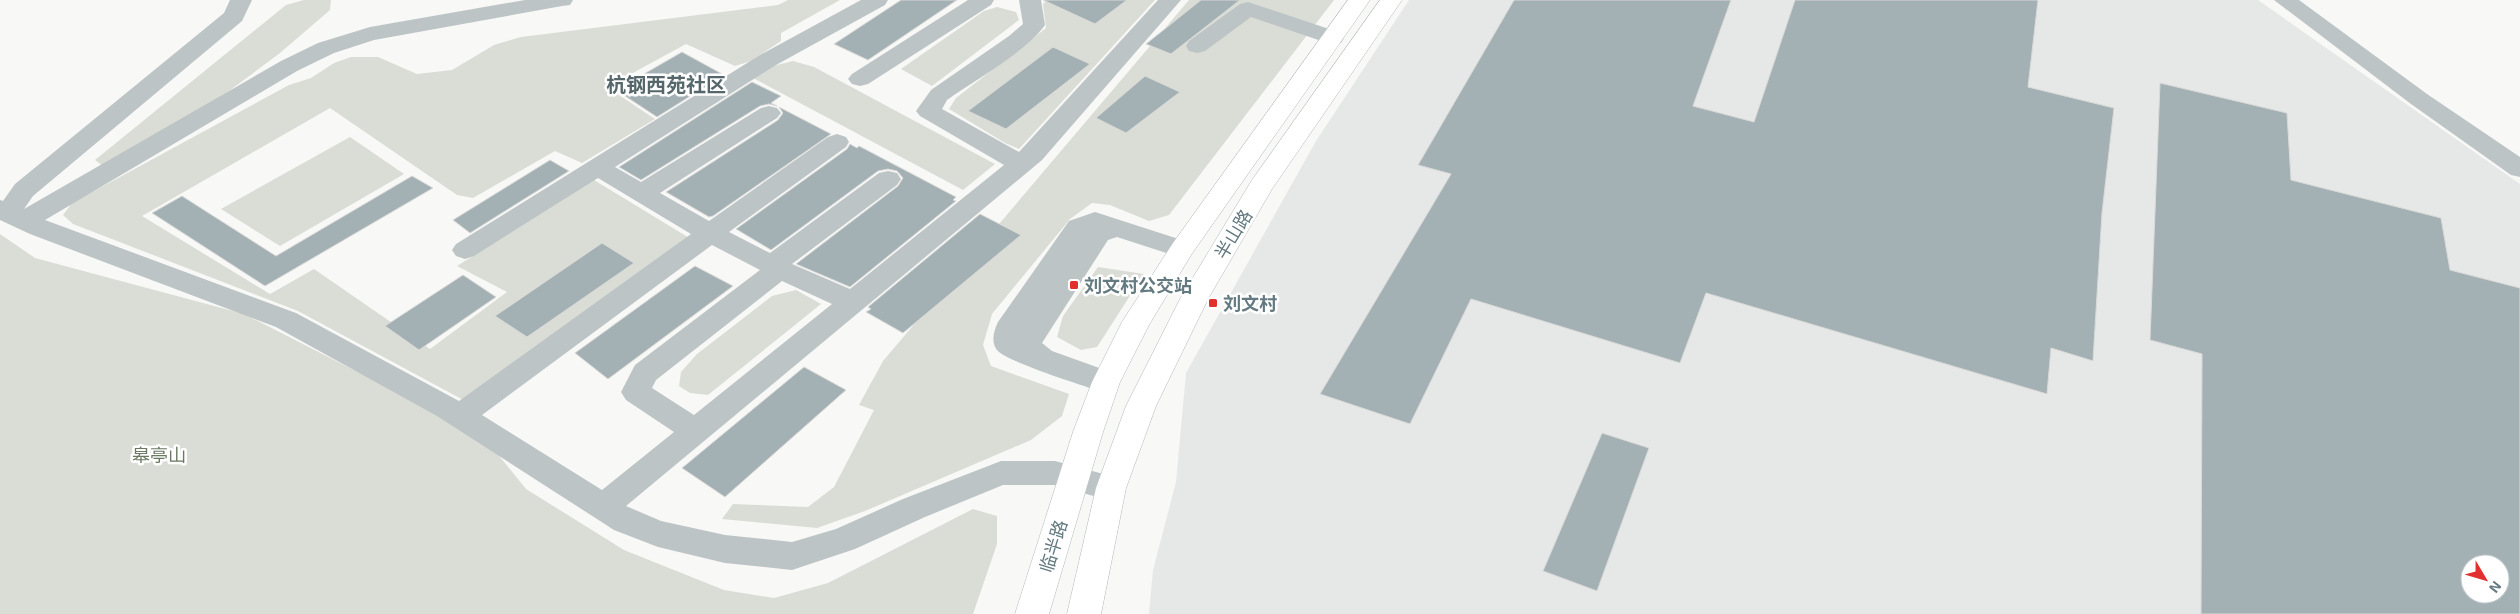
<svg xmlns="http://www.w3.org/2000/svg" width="2520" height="614" viewBox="0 0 2520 614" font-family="'Exo 2','Noto Sans SC',sans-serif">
<rect width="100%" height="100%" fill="#f8f8f6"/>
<path fill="#e6e8e7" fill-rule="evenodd" d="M 1409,0 L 2258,0 L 2520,184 L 2520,614 L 1149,614 L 1153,570 L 1176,482 L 1186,373 L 1316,141 ZM 2470,564 L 2500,564 L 2500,594 L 2470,594 Z"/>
<g fill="#daddd5">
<polygon points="304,0 331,0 330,10 280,53 229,91 104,167 95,160 286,5"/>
<polygon points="788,0 840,0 781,33 781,41 751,61 735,66 686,44 607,87 655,119 582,163 555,151 473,198 457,195 330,108 142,216 270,294 314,269 430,349 507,292 457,266 594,180 691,239 467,402 298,311 73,224 63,215 72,203 289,85 311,78 334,63 351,57 378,57 417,74 452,70 494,45 521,37 778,5"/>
<polygon points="1047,0 1155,0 1019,149 1005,143 949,109 956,98 1046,28 1043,4"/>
<polygon points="1189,0 1334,0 1169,215 1149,221 1110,205 1092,203 1070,219 992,314 983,345 991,366 1069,394 1062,416 1031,440 865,511 817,528 722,519 733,504 808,507 834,487 874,410 859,405 883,361"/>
<polygon points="997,7 1016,12 1019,20 932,86 901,69 984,11"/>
<polygon points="793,61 814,67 995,164 963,190 753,78 773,66"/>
<polygon points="350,137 404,174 280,246 221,209"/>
<polygon points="0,234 35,258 244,314 483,436 526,489 624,550 724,590 774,598 828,583 973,509 997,516 997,544 973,614 0,614"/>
<polygon points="1098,267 1144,274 1097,347 1081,350 1057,337 1063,316"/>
<polygon points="796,290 821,304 708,395 690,393 679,386 681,372 697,354 772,296"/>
</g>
<g fill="#a4b1b4" stroke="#dadad8" fill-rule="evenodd">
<polygon points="901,0 957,0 868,60 834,44"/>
<polygon points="1043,0 1127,0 1095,24"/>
<polygon points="1201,0 1240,0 1171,54 1146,44"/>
<polygon points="1514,0 1731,0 1693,106 1754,122 1795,0 2038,0 2028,87 2114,108 2102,213 2093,361 2051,348 2047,394 1706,293 1680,363 1471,299 1410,424 1320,394 1451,174 1418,165"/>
<polygon points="1053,47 1090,64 1006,129 968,111"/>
<polygon points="682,52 724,75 657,117 616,90"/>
<polygon points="1145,76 1180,92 1126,133 1096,118"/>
<polygon points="752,82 781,96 771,103 777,106 769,104 760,106 641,180 619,167"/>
<path d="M 2160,83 L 2287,113 L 2291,180 L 2441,218 L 2450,270 L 2520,288 L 2520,614 L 2201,614 L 2202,354 L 2150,340 ZM 2470,564 L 2500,564 L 2500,594 L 2470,594 Z"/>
<polygon points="779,107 831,134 713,216 709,217 666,192 778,120 783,113"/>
<polygon points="850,144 857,148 859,146 956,197 953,200 956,201 850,287 796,264 898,186 903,178 897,171 888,169 878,171 771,250 736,229 847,149"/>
<polygon points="550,160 569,171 470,233 453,220"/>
<polygon points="412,176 433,188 265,286 152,213 182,196 276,256"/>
<polygon points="980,214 1021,235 903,333 866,312 871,309 868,307"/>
<polygon points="602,243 634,263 527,337 495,316"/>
<polygon points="695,266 733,286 608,379 575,353"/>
<polygon points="463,275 496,297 419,350 385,326"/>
<polygon points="804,367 846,390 725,497 682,468"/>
<polygon points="1602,433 1649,448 1597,591 1543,571"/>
</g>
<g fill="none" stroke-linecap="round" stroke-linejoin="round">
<g stroke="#b1b8bb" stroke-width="1">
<g id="major">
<polygon points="1348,0 1370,0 1191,255 1149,325 1120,382 1103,432 1049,614 1015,614 1073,432 1092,382 1122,322 1173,243"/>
<polygon points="1380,0 1402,0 1272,189 1208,299 1156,406 1126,488 1101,614 1067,614 1096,488 1126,406 1180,299 1252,180"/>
</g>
</g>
<g fill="#bdc4c6" fill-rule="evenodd">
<path d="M 230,0 L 252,0 L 242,21 L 33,196 L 24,209 L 281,61 L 318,43 L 370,27 L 525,0 L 573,0 L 570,5 L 562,6 L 374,40 L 334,53 L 297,71 L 45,220 L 296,313 L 459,401 L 691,234 L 598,178 L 474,256 L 465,259 L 456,256 L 452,250 L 456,244 L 760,55 L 861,0 L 888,0 L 885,5 L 776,65 L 615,167 L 641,182 L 761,108 L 769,106 L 777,108 L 781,113 L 777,118 L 660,193 L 709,221 L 828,137 L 837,134 L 846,137 L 849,142 L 846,147 L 729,232 L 770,253 L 879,173 L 888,171 L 897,173 L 901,179 L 897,185 L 792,264 L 850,289 L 1004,165 L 920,116 L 916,111 L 931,90 L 1009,36 L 1023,24 L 1019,0 L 1041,0 L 1045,25 C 1026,52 975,80 947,100 L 942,109 L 1019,152 L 1158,0 L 1181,0 L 1042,160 L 626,506 L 661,521 L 725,535 L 792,542 L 836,529 L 903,499 L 1001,461 L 1055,461 L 1122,479 L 1126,488 L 1122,497 L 1111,501 L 1055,485 L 1003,485 L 925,517 L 855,549 L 792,570 L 725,563 L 658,547 L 614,530 L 437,416 L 276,327 L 30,234 L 0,220 L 0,200 L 3,201 L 15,184 L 224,13 ZM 712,245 L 760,270 L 635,365 L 621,392 L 626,400 L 674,432 L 602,490 L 482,415 ZM 782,281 L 832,304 L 694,415 L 652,388 L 656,380 Z"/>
<polygon points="968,0 994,0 991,5 868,84 860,86 852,84 848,79 852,74"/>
<polygon points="2274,0 2299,0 2427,94 2520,157 2520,177 2511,175 2411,104"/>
<polygon points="1248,2 1341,33 1344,38 1341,43 1333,45 1251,17 1205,51 1197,53 1189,51 1186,46 1189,41 1240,4"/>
<path d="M 1095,212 L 1191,243 L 1195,249 L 1191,255 L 1182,258 L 1117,237 L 1108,240 L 1042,343 L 1052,351 L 1116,374 L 1120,382 L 1116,390 L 1106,393 C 1087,387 1008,362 998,351 C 990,343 994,330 998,322 L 1069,221 Z"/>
</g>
<use href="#major" fill="#fff" fill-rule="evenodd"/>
</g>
<g fill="#e1302d" stroke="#fff" stroke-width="2">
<rect x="1069" y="280" width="10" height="10" rx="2.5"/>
<rect x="1208" y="298" width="10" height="10" rx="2.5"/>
</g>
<g text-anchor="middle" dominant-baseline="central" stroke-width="5" stroke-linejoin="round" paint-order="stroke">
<g font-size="18" fill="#647a81" stroke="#fff">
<text transform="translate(1233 234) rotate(-59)">半山路</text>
<text transform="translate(1053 546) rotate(-73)">临半路</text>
</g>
<g font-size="18" font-weight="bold" fill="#647a81" stroke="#fff" text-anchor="start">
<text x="1084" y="285">刘文村公交站</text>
<text x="1223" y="303">刘文村</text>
</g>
<g font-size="18" fill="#6b7963" stroke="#fff">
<text x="159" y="455">皋亭山</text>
</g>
<g font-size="20" font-weight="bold" fill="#56676c" stroke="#fff">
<text x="666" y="84">杭钢西苑社区</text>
</g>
</g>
<g transform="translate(2485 579) rotate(128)"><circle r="24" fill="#ffffff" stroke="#c1cacd"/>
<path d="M0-4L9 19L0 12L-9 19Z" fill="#e1302d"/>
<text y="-8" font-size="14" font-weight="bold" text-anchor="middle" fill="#647a81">N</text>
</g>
</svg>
